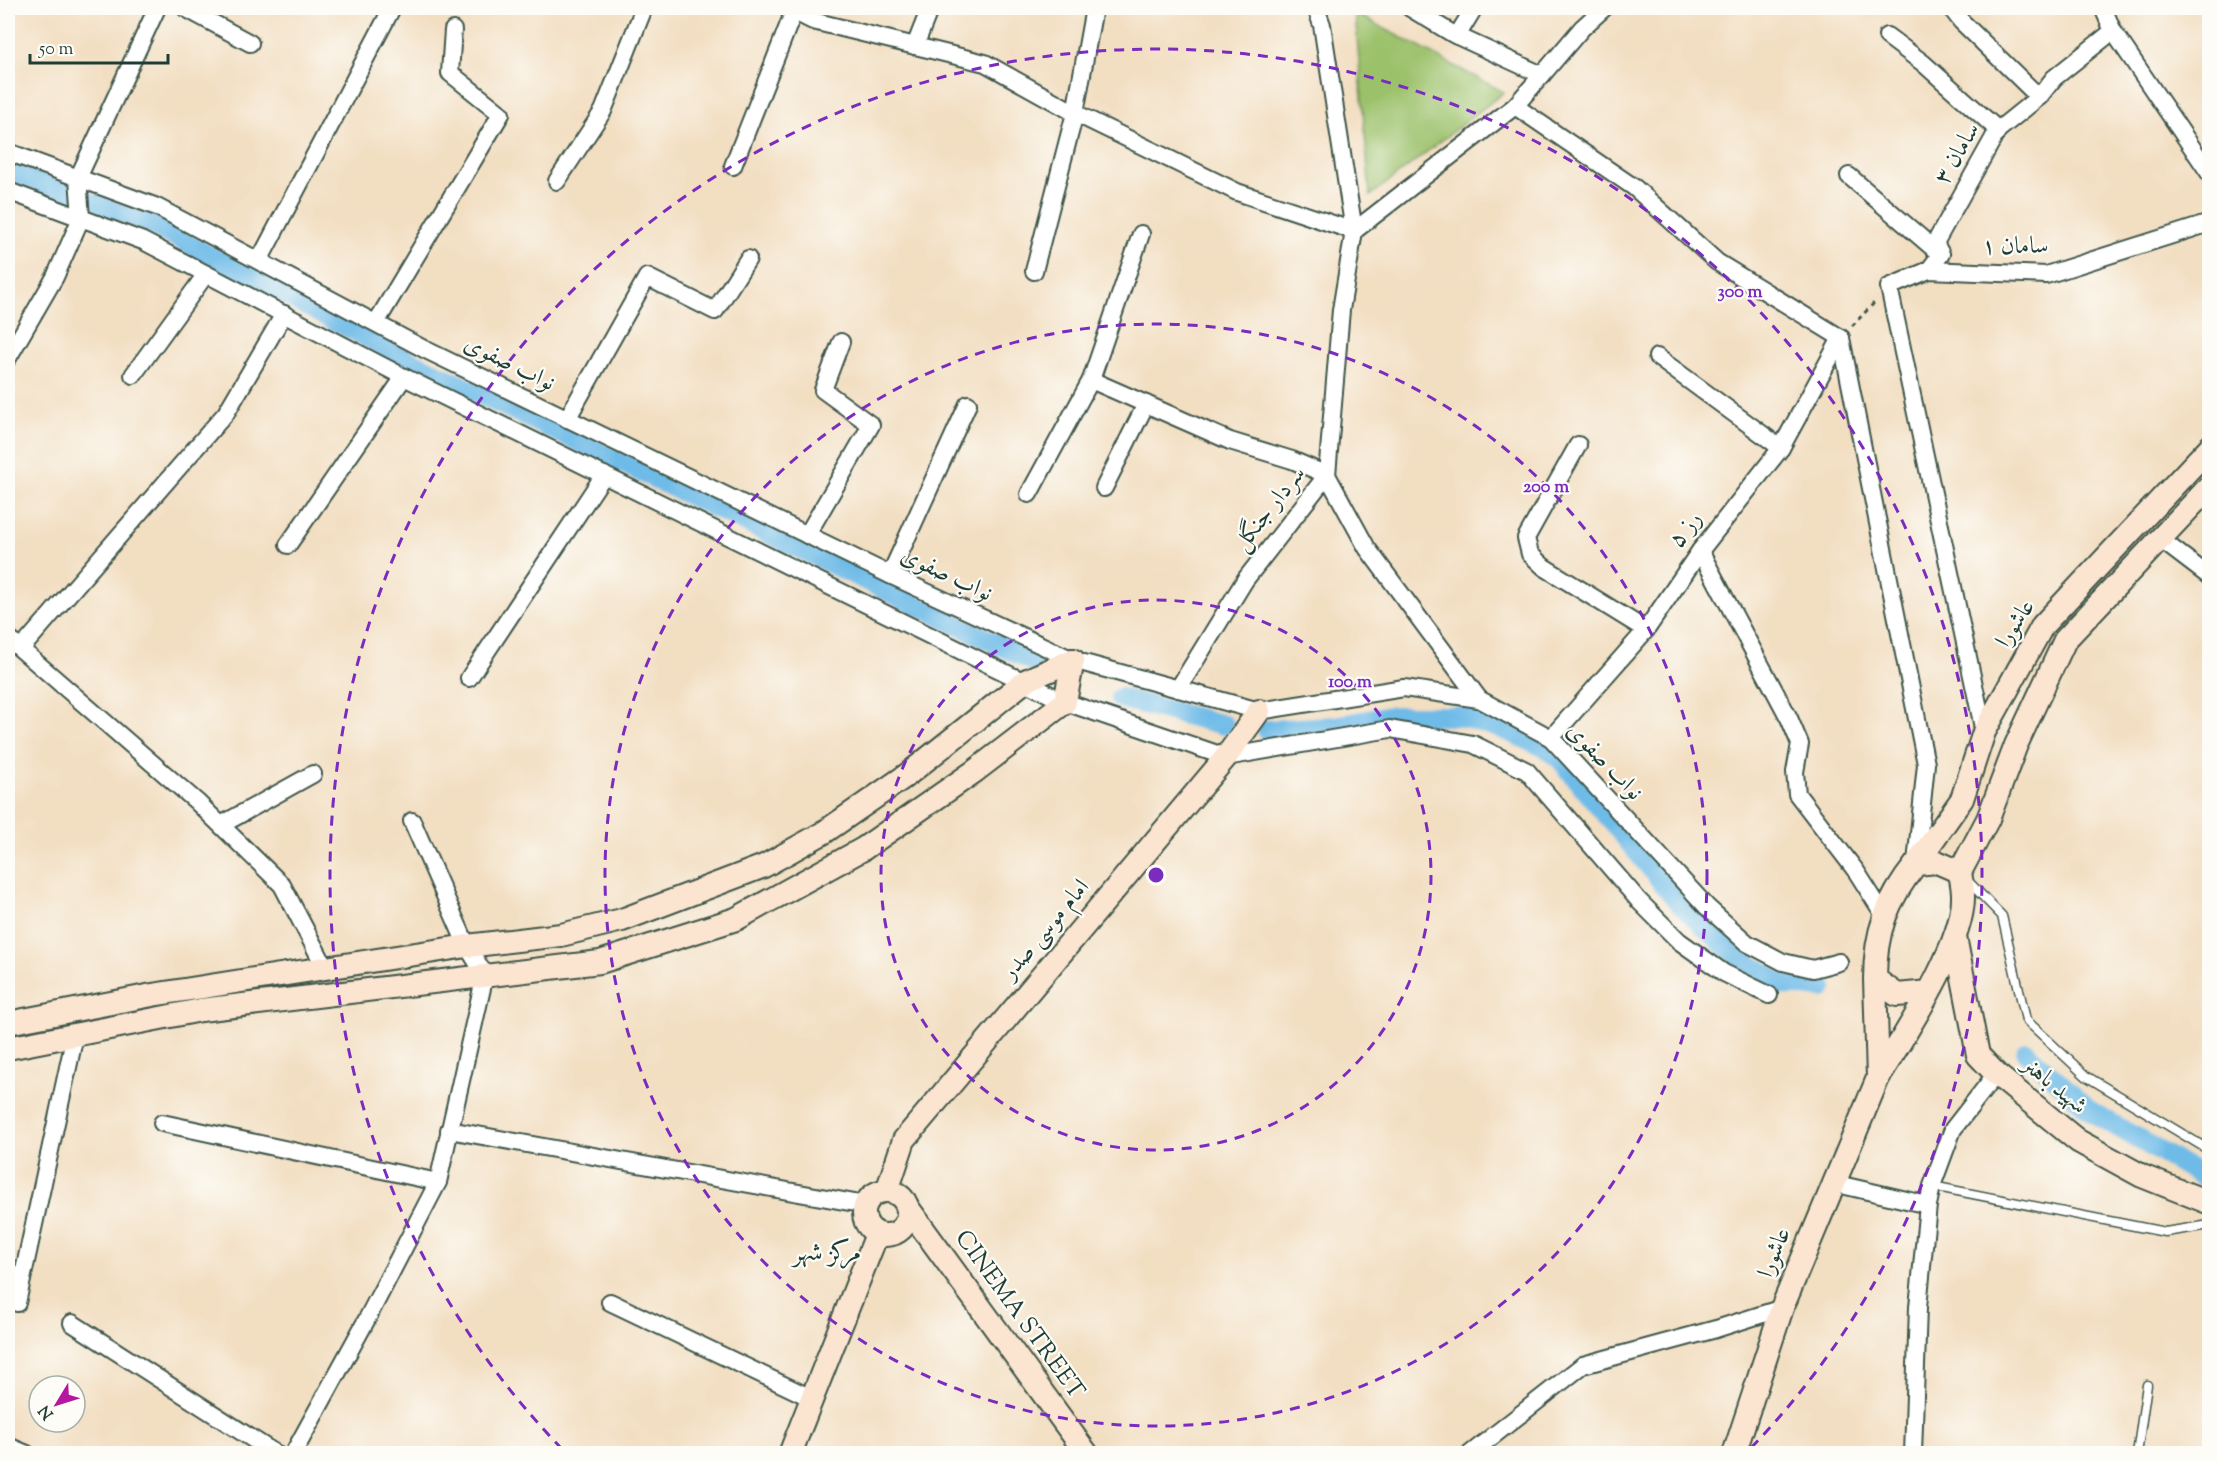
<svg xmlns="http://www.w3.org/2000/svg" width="2217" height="1461" viewBox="0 0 2217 1461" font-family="'Sorts Mill Goudy',Amiri,serif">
<rect width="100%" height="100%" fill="#fdfcf7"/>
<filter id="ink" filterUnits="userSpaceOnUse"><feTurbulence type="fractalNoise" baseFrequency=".0167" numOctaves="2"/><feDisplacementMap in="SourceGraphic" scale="12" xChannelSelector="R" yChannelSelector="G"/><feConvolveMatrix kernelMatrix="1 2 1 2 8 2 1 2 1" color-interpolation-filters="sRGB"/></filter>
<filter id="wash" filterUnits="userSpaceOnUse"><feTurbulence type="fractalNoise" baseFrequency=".008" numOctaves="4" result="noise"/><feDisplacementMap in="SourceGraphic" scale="24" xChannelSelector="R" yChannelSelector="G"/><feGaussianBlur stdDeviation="1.35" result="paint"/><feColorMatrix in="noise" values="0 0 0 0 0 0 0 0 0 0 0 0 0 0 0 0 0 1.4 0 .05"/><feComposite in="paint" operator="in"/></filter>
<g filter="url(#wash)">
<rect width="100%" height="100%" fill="#f2dec1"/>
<polygon fill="#9bc16b" stroke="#5d7f50" stroke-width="1.5" points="1355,13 1504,92 1370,196"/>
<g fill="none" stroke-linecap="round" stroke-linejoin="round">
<g stroke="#6ebbe8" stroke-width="20">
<polyline points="8,171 150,224 413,362 1055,672"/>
<polyline points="1120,698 1224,725"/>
<polyline points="1267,730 1334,726 1391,716 1460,716 1502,729 1542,746 1560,759 1681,905 1735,955 1784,985 1823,988"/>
<polyline points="2026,1052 2092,1112 2210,1181"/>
</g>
</g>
</g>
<g filter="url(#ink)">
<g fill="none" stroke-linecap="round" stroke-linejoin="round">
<g stroke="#3f5549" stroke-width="11">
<g id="lane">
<polyline points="1966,879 2002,916 2026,1020 2086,1076 2204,1147 2210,1147"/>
<polyline points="1932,1186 2165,1232 2210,1225"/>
<polyline points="2137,1454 2147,1385"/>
</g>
</g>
<g stroke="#3f5549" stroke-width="20">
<g id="street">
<polyline points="185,8 250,43"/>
<polyline points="787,8 813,21 985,63 1075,113 1237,192 1354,231 1322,25 1316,8"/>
<polyline points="1951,8 1961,21 2039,97"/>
<polyline points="2103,8 2113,31 2210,174"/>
<polyline points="1457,36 1474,8"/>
<polyline points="1887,36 1923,63 1998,130"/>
<polyline points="915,46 930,8"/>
<polyline points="1542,75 1582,28 1604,8"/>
<polyline points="1515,106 1635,188 1717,262 1841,338 1926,764 1916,863"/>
<polyline points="8,152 157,207 424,349 890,575 1073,660 1259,711 1404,688 1479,699 1551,738 1707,907 1747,943 1783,962 1813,969 1839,962"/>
<polyline points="733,166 794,11"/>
<polyline points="1849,176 1940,254"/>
<polyline points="557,181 603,111 644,8"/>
<polyline points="8,191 143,241 404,377 1065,702 1226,757 1390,729 1473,744 1527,771 1640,902 1679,941 1724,973 1769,995"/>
<polyline points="1141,234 1091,380 1230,441 1292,460 1327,475 1367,548 1479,699"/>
<polyline points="259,261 392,8"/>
<polyline points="1929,270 1941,254 1935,243 1998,130 2039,97 2054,78 2113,31"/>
<polyline points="1034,271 1075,113 1094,8"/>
<polyline points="376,323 501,114 450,73 453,30"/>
<polyline points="1657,357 1781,448"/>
<polyline points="8,358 55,277 81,218 78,178 157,8"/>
<polyline points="133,375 206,274"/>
<polyline points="567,419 647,277 715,311 748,259"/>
<polyline points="1578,445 1526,538 1530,554 1544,567 1646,630"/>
<polyline points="1104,488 1146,404"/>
<polyline points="1029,494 1091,380"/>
<polyline points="807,535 871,425 823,390 841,342"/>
<polyline points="2160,539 2210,577"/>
<polyline points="288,545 404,377"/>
<polyline points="1700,551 1789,718 1800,744 1795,772 1797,794 1856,871 1884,915"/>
<polyline points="890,575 968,404"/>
<polyline points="8,638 197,802 282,885 326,969"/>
<polyline points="21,649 226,413 284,314"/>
<polyline points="469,678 604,475"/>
<polyline points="1178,689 1245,580 1327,475 1341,310 1354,231 1515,106 1542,75 1453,34 1410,8"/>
<polyline points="1984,732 1889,287 1929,270 2046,275 2210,223"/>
<polyline points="1551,738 1646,630 1700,551 1781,448 1841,338"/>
<polyline points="221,825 313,774"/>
<polyline points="162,1123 438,1182"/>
<polyline points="449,1130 866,1205"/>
<polyline points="1833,1183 1928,1205"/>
<polyline points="610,1302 811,1398"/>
<polyline points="17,1303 75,1035"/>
<polyline points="72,1323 276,1454"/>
<polyline points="8,1446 27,1454"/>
<polyline points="293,1454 367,1319 438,1182 485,975 467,946 412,821"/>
<polyline points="1470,1454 1583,1365 1716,1329 1782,1308"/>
<polyline points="1913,1454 1918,1307 1928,1205 1932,1186 1953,1129 1996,1074"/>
</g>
</g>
<g stroke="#3f5549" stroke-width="26">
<g id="secondary">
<polyline points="1916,864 1962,799 1984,732 2043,625 2210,447"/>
<polyline points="1960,872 1988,819 2016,745 2065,640 2210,486"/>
<polyline points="1955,937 1978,1055 1996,1074 2078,1141 2142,1176 2210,1203"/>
<path d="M 1875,979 L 1878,1078 C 1904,1035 1965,944 1963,895 C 1963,887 1961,880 1960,872 L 1937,862 L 1916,864 C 1887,900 1875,932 1875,979 L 1897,995 L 1929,992"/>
<polyline points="8,1023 152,995 467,946 561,935 622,920 764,866 823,833 907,775 1025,681 1073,660"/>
<polyline points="8,1048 201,1010 600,962 736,919 863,849 975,771 1065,702 1073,660"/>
<circle cx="886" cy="1213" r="22"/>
<polyline points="887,1191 904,1140 1226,757 1259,711"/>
<polyline points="908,1208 1087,1454"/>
<polyline points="790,1454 877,1234"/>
<polyline points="1734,1454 1782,1308 1878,1078"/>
</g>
</g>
<polyline stroke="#3f5549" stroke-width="3" stroke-dasharray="4.5 4.5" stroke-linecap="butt" points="1852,326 1875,302"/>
<use href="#lane" stroke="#fff" stroke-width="8"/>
<use href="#street" stroke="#fff" stroke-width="16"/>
<use href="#secondary" stroke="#fce5d0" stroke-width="22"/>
</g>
</g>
<g fill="none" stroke="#7b2cbf" stroke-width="3" stroke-dasharray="10 8">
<circle cx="1156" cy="875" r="275"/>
<circle cx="1156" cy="875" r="551"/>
<path d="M562 1449A826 826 0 1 1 1750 1449"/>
</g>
<g text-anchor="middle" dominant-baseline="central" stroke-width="4.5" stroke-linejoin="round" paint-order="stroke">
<g font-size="24" fill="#1f3d34" stroke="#fdfcf7">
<text transform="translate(1958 154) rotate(-60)">سامان ۳</text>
<text transform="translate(2015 247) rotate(-1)">سامان ۱</text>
<text transform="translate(509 364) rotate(26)">نواب صفوی</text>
<text transform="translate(1270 509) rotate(-52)">سردار جنگل</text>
<text transform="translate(1686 530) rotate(-53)">رز ۵</text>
<text transform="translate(946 575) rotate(25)">نواب صفوی</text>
<text transform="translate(2016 624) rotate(-57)">عاشورا</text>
<text transform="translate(1604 762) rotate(46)">نواب صفوی</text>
<text transform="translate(1046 930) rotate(-50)">امام موسی صدر</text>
<text transform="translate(2054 1086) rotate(39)">شهید باهنر</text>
<text transform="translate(1775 1253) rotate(-68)">عاشورا</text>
<text transform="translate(1019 1315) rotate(54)">CINEMA STREET</text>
</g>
<g font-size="26" fill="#1f3d34" stroke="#fdfcf7">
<text x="827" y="1253">مرکز شهر</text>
</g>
</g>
<circle cx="1156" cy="875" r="9" fill="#7b2cbf" stroke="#fdfcf7" stroke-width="3"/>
<g font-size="18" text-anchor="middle" font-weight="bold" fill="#7b2cbf" stroke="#fdfcf7" stroke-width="4.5" stroke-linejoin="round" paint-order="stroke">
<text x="1740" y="297">300 m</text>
<text x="1546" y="492">200 m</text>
<text x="1350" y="687">100 m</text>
</g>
<rect width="2217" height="1461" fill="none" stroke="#fdfcf7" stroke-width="30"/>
<g transform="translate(57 1404) rotate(232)"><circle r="28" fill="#fdfcf7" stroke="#a4b0a9" stroke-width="1.5"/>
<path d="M0-4.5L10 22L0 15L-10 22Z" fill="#b5179e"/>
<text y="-9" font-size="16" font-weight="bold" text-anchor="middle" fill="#1f3d34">N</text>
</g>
<path d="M30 54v9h138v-9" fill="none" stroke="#1f3d34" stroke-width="3"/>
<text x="39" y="54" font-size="18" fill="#1f3d34" stroke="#fdfcf7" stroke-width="4.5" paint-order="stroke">50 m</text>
</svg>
